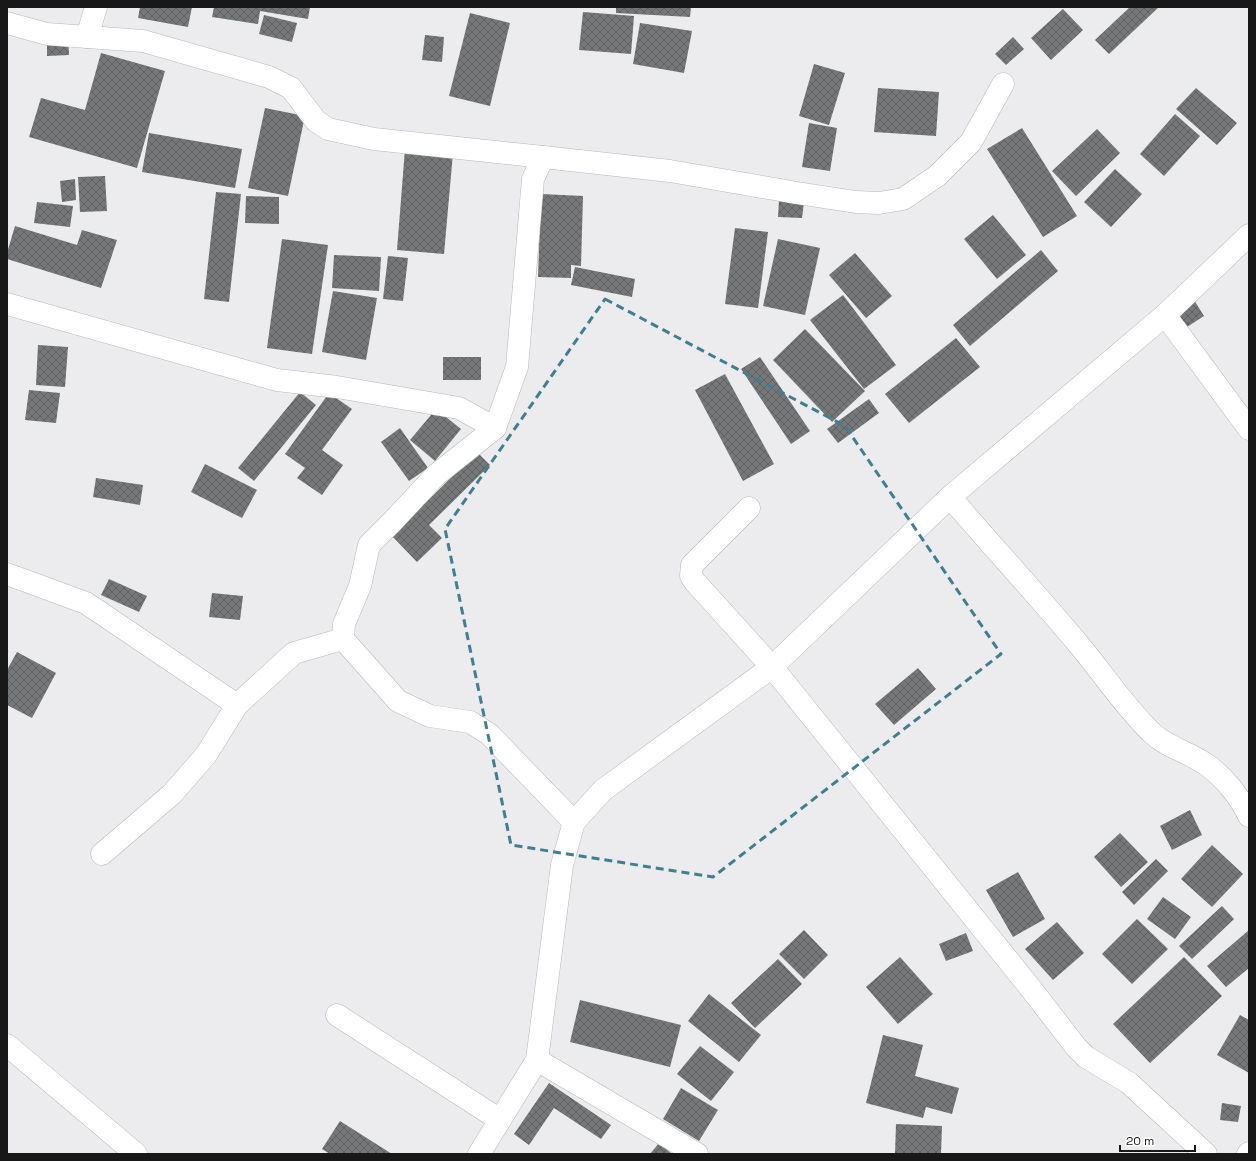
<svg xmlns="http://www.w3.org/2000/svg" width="1256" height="1161" viewBox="0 0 1256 1161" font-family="'Space Grotesk',sans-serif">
<defs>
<pattern id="building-cross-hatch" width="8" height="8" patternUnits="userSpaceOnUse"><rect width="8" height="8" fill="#767779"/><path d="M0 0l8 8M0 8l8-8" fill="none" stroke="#606162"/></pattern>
</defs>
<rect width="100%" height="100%" fill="#ececef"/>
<g fill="url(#building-cross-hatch)">
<polygon points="140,7 192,7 188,27 138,18"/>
<polygon points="214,7 310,7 308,19 260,11 258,24 212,17"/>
<polygon points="616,7 691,7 690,17 616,13"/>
<polygon points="1130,7 1159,7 1109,54 1095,40"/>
<polygon points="1063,9 1083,30 1051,60 1031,38"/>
<polygon points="583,12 634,16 631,54 579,50"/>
<polygon points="470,13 510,23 490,106 449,96"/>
<polygon points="264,15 297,23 292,42 259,34"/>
<polygon points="640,23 692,31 684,73 633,64"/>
<polygon points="425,35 444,37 442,62 422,60"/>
<polygon points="68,36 69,55 47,56 47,37"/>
<polygon points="1013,37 1024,49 1006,65 995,54"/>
<polygon points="101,53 165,71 137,168 29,137 41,98 85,110"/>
<polygon points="814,64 845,73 829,125 799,116"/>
<polygon points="878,88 939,92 936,136 874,132"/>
<polygon points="1196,88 1237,123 1217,145 1176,109"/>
<polygon points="265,108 305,116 288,196 248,188"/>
<polygon points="1175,114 1200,136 1164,176 1140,154"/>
<polygon points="809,123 837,128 830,171 802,167"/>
<polygon points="1022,128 1077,216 1043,237 987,149"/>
<polygon points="1097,129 1120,153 1076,196 1052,171"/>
<polygon points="149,133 242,149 235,188 142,172"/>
<polygon points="405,149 453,153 444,254 397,250"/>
<polygon points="1115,169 1142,194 1111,227 1084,202"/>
<polygon points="105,176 107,211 80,212 78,177"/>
<polygon points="75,179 76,200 62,202 60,181"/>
<polygon points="216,192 241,194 229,302 204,299"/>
<polygon points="541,194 583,196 581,266 571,265 571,278 538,277"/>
<polygon points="246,196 279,197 279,224 245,223"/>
<polygon points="779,200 804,202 802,218 778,217"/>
<polygon points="37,202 73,206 70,227 34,223"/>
<polygon points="993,215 1026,255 997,279 964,239"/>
<polygon points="15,226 77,245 82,230 117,240 101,288 7,259 7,253"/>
<polygon points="735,228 768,232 758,308 725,304"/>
<polygon points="282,239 328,245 312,354 267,348"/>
<polygon points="778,239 820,248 805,315 763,306"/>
<polygon points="1041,250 1058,271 970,346 953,325"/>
<polygon points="855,253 892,296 866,318 829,275"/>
<polygon points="334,255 381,257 379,291 332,288"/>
<polygon points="388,256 408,258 403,301 383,299"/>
<polygon points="575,267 635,279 632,297 571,285"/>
<polygon points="333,291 377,298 366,360 322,352"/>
<polygon points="843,295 896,365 864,389 810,320"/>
<polygon points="1194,300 1204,316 1187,327 1176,312"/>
<polygon points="805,329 865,391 832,422 773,360"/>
<polygon points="956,338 980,367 909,423 885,394"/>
<polygon points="38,345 68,347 65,387 36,385"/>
<rect x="443" y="357" width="38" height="23"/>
<polygon points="760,357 810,431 791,444 741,369"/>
<polygon points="725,374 774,464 743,481 695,390"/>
<polygon points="29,390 60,393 56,423 25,420"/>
<polygon points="300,392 316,405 254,481 238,468"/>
<polygon points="329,393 352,409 322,450 343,465 322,495 297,478 305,468 285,454"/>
<polygon points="869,399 879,413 838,443 827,429"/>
<polygon points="436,409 461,429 435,461 410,440"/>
<polygon points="400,428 428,468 409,481 381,442"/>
<polygon points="477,452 490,465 429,525 442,538 417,562 392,536"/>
<polygon points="205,464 257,490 242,518 191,492"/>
<polygon points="96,478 143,485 140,505 93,497"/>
<polygon points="109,579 147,596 139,612 101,595"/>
<polygon points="212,593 243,596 240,620 209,617"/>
<polygon points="17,652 56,673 32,718 7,705 7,670"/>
<polygon points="918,668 936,689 894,725 875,704"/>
<polygon points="1190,810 1202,835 1172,850 1160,826"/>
<polygon points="1120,833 1148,862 1121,887 1094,857"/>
<polygon points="1212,845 1243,874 1212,907 1181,879"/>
<polygon points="1156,859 1168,871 1134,905 1122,892"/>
<polygon points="1018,872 1045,919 1013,937 986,890"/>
<polygon points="1163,897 1191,917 1175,939 1147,919"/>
<polygon points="1222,906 1234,919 1192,959 1179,946"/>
<polygon points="1137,919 1168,949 1132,984 1102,954"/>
<polygon points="1057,922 1084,953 1053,980 1025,949"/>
<polygon points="804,930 828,955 804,979 779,954"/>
<polygon points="1249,930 1249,968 1226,987 1207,966"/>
<polygon points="966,933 973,951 946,961 939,944"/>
<polygon points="900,957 933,994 898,1024 866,987"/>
<polygon points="1184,957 1222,996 1150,1063 1113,1024"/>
<polygon points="778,959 802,984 755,1028 731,1003"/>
<polygon points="709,994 761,1035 739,1062 688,1021"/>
<polygon points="580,1000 681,1025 670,1067 570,1042"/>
<polygon points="1240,1015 1249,1020 1249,1073 1217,1055"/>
<polygon points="883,1035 923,1045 915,1076 959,1088 952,1114 926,1107 923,1118 866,1103"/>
<polygon points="700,1046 734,1072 711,1101 677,1074"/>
<polygon points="549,1083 611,1125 601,1139 554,1108 529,1145 514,1134"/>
<polygon points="681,1088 718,1110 699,1141 663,1119"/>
<polygon points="1222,1103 1241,1106 1238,1122 1220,1120"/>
<polygon points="340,1121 392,1154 330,1154 322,1149"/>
<polygon points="896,1124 942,1126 941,1154 895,1154"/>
<polygon points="659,1143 672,1154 650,1154"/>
</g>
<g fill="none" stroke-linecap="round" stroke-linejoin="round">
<g stroke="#b7b8bb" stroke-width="23">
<g id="minor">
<polyline points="7,23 47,34 143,41 269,77 291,88 316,121 328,129 374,139 543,157 533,179 517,367 495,428 436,475 393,521 369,545 360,586 344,624 343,639 398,701 430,716 470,722 489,734 574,822"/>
<polyline points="87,37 96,7"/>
<polyline points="543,157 670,171 797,193 856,202 879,203 903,199 937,176 971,142 1003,84"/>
<polyline points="7,304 277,380 337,387 459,408 495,428"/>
<polyline points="1165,315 1249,429"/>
<path d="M 950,497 C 993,547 1038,596 1080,646 C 1104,675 1125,707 1152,733 C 1168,748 1189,752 1207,765 C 1224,777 1240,797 1249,816"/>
<polyline points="749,508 692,565 691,576 695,582 772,667 1032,990 1076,1047 1086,1057 1129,1083 1206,1154"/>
<polyline points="7,574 86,603 237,705"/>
<polyline points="102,854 172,794 206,755 237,705 294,653 343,639"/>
<polyline points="337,1015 500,1120"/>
<polyline points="7,1045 136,1154"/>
<polyline points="537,1060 697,1154"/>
<polyline points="479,1154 537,1060 562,865 574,822 603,790 772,667 950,497 1165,315 1249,235"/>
<polyline points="1248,1154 1249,1153"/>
</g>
</g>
<use href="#minor" stroke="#fff" stroke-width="22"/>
</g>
<path fill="none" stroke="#3e7f91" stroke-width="3" stroke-dasharray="8 5" stroke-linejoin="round" d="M 605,299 L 845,426 L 1001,654 L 713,877 L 511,845 L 445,529 Z"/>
<rect width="1256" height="1161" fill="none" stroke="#181819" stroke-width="16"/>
<path d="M1120 1145v6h75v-6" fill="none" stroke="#181819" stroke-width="2"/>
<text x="1126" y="1145" font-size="12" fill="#181819" stroke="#ffffff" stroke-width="3" paint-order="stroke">20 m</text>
</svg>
